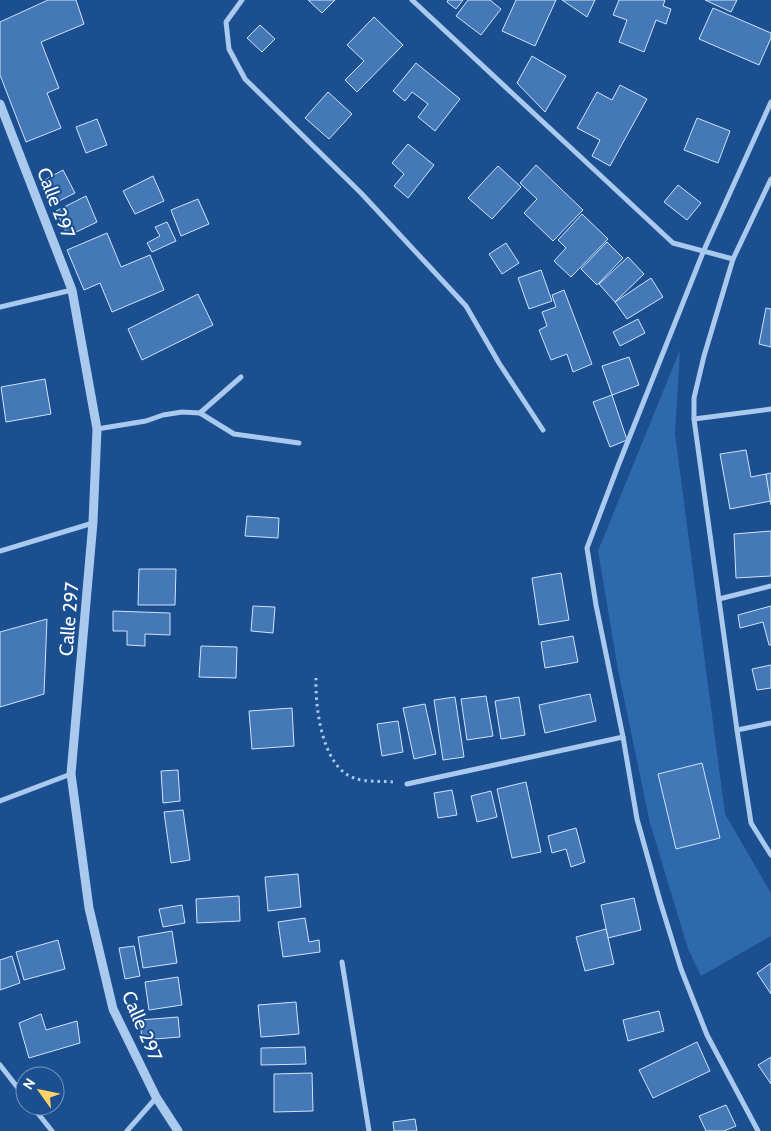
<svg xmlns="http://www.w3.org/2000/svg" width="771" height="1131" viewBox="0 0 771 1131" font-family="Cabin,sans-serif">
<rect width="100%" height="100%" fill="#1b4f8f"/>
<polygon fill="#2e69ad" points="680,350 675,434 725,814 771,893 771,936 701,976 688,949 650,823 618,670 598,551"/>
<g fill="#4478b7" stroke="#cfe3fa">
<polygon points="48,0 76,0 84,24 41,42 59,88 47,93 61,128 26,142 0,75 0,22"/>
<polygon points="308,0 335,0 322,13"/>
<polygon points="448,0 463,0 456,9 447,2"/>
<polygon points="468,0 490,0 501,9 481,35 456,16"/>
<polygon points="516,0 556,0 535,46 502,31"/>
<polygon points="562,0 595,0 587,17"/>
<polygon points="619,0 665,0 663,6 671,9 666,24 656,20 644,52 619,42 627,20 613,15"/>
<polygon points="705,0 737,0 731,12"/>
<polygon points="713,8 771,33 771,38 759,65 699,39"/>
<polygon points="374,17 403,45 357,92 345,80 364,61 347,45"/>
<polygon points="260,25 275,39 262,52 247,38"/>
<polygon points="532,56 566,76 545,112 517,83"/>
<polygon points="416,63 460,99 435,131 418,117 428,104 412,92 405,101 393,91"/>
<polygon points="620,85 647,99 610,166 592,156 600,140 577,128 597,92 612,100"/>
<polygon points="328,92 352,114 329,139 305,118"/>
<polygon points="697,118 730,131 718,163 684,150"/>
<polygon points="97,119 107,145 86,153 76,127"/>
<polygon points="408,144 434,165 408,198 394,186 404,174 392,163"/>
<polygon points="536,165 583,210 553,241 524,213 537,199 520,183"/>
<polygon points="498,166 521,187 492,219 468,198"/>
<polygon points="63,170 75,193 53,204 41,182"/>
<polygon points="153,176 164,201 135,214 123,191"/>
<polygon points="678,185 701,203 687,220 664,202"/>
<polygon points="86,196 97,222 68,236 56,211"/>
<polygon points="198,199 209,224 181,236 171,210"/>
<polygon points="582,214 608,239 571,277 554,261 566,248 558,240"/>
<polygon points="167,222 176,241 152,252 147,243 160,236 155,227"/>
<polygon points="107,233 121,267 150,255 164,290 112,312 100,283 84,290 67,250"/>
<polygon points="607,242 623,258 597,285 581,269"/>
<polygon points="506,243 519,263 502,274 489,254"/>
<polygon points="628,257 644,274 615,302 599,284"/>
<polygon points="541,270 552,301 529,309 518,278"/>
<polygon points="651,278 663,297 627,319 615,302"/>
<polygon points="564,290 592,364 573,372 567,354 551,360 539,330 547,326 542,312 556,307 552,295"/>
<polygon points="198,294 213,325 142,360 128,329"/>
<polygon points="766,308 771,309 771,347 759,344"/>
<polygon points="638,319 645,333 620,346 613,332"/>
<polygon points="629,357 639,385 612,395 602,366"/>
<polygon points="45,379 51,414 6,422 1,387"/>
<polygon points="612,395 627,440 610,447 593,402"/>
<polygon points="746,450 751,477 766,474 771,501 730,509 720,454"/>
<polygon points="771,473 771,505 766,474"/>
<polygon points="247,516 279,518 278,538 245,536"/>
<polygon points="771,531 771,576 736,578 734,534"/>
<polygon points="139,569 176,569 175,605 138,605"/>
<polygon points="561,573 569,620 539,625 532,578"/>
<polygon points="253,606 275,607 273,633 251,631"/>
<polygon points="771,606 771,645 769,645 763,622 740,628 738,615"/>
<polygon points="113,611 170,613 170,635 145,634 145,646 127,645 127,631 113,631"/>
<polygon points="47,619 44,694 0,707 0,632"/>
<polygon points="573,636 578,662 545,668 541,642"/>
<polygon points="201,646 237,647 236,678 199,677"/>
<polygon points="771,665 771,688 757,690 752,669"/>
<polygon points="590,694 596,721 545,733 539,705"/>
<polygon points="486,696 493,736 467,740 461,699"/>
<polygon points="455,697 464,757 443,760 434,700"/>
<polygon points="519,697 525,735 501,739 495,701"/>
<polygon points="425,704 436,754 414,759 403,708"/>
<polygon points="292,708 294,746 252,749 249,711"/>
<polygon points="398,721 403,752 382,756 377,724"/>
<polygon points="702,763 720,838 676,849 658,774"/>
<polygon points="178,770 180,801 163,803 161,771"/>
<polygon points="526,782 541,852 512,858 497,789"/>
<polygon points="452,790 457,815 438,818 434,793"/>
<polygon points="491,791 497,817 477,822 471,796"/>
<polygon points="183,810 190,860 171,863 164,812"/>
<polygon points="576,828 585,862 571,867 566,849 552,853 548,836"/>
<polygon points="298,874 301,907 268,911 265,877"/>
<polygon points="239,896 240,921 197,923 196,899"/>
<polygon points="634,898 641,930 608,938 601,905"/>
<polygon points="182,905 185,923 163,927 159,909"/>
<polygon points="305,918 309,942 319,940 320,952 283,957 278,922"/>
<polygon points="606,929 614,964 585,971 576,937"/>
<polygon points="172,931 177,963 143,968 138,937"/>
<polygon points="58,940 65,969 24,980 16,952"/>
<polygon points="134,946 140,976 125,979 119,948"/>
<polygon points="12,956 20,983 0,990 0,960"/>
<polygon points="771,963 771,994 757,973"/>
<polygon points="178,977 182,1005 149,1010 145,982"/>
<polygon points="296,1002 299,1034 261,1037 258,1005"/>
<polygon points="659,1011 664,1031 628,1041 623,1020"/>
<polygon points="41,1014 46,1030 77,1021 80,1043 29,1058 19,1023"/>
<polygon points="178,1017 180,1037 142,1040 140,1020"/>
<polygon points="697,1042 710,1071 653,1098 639,1070"/>
<polygon points="305,1047 306,1064 261,1065 261,1048"/>
<polygon points="771,1057 771,1084 758,1065"/>
<polygon points="312,1073 313,1111 274,1112 274,1074"/>
<polygon points="726,1105 736,1126 724,1131 706,1131 699,1116"/>
<polygon points="415,1119 417,1131 394,1131 393,1122"/>
</g>
<g fill="none" stroke-linecap="round" stroke-linejoin="round">
<path stroke="#a9c9ee" stroke-width="3" stroke-dasharray="2.5 4" stroke-linecap="butt" d="M 316,678 C 315,707 322,767 354,778 C 364,782 382,781 393,782"/>
<g stroke="#a9c9ee" stroke-width="5">
<polyline points="242,0 226,22 229,49 245,79 361,193 466,306 499,363 543,430"/>
<polyline points="412,0 673,243 733,259"/>
<polyline points="771,179 733,259 704,356 694,398 694,419 737,730 751,823 771,855"/>
<polyline points="0,307 72,290"/>
<polyline points="200,413 234,434 299,443"/>
<polyline points="694,419 771,409"/>
<polyline points="97,429 146,421 163,415 182,412 200,413 241,377"/>
<polyline points="0,551 93,523"/>
<polyline points="719,599 771,586"/>
<polyline points="737,730 771,723"/>
<polyline points="407,784 623,737"/>
<polyline points="0,801 71,774"/>
<polyline points="342,962 369,1131"/>
<polyline points="0,1065 25,1097"/>
<polyline points="32,1106 52,1131"/>
<polyline points="127,1131 156,1098"/>
<polyline points="758,1131 707,1035 681,969 660,901 637,819 623,737 596,605 587,548 618,466 704,250 771,102"/>
</g>
<polyline stroke="#a9c9ee" stroke-width="9" points="0,104 72,290 97,429 93,522 71,774 89,908 113,1009 156,1097 178,1131"/>
</g>
<g text-anchor="middle" dominant-baseline="central" stroke-width="4" stroke-linejoin="round" paint-order="stroke">
<g font-size="19" fill="#fff" stroke="#1b4f8f">
<text transform="translate(56 203) rotate(69)">Calle 297</text>
<text transform="translate(69 619) rotate(-85)">Calle 297</text>
<text transform="translate(142 1026) rotate(67)">Calle 297</text>
</g>
</g>
<g transform="translate(40 1091) rotate(303)"><circle r="24" fill="#1b4f8f" stroke="#7695bc"/>
<path d="M0-4L9 19L0 12L-9 19Z" fill="#ffd166"/>
<text y="-8" font-size="14" font-weight="bold" text-anchor="middle" fill="#ffffff">N</text>
</g>
</svg>
